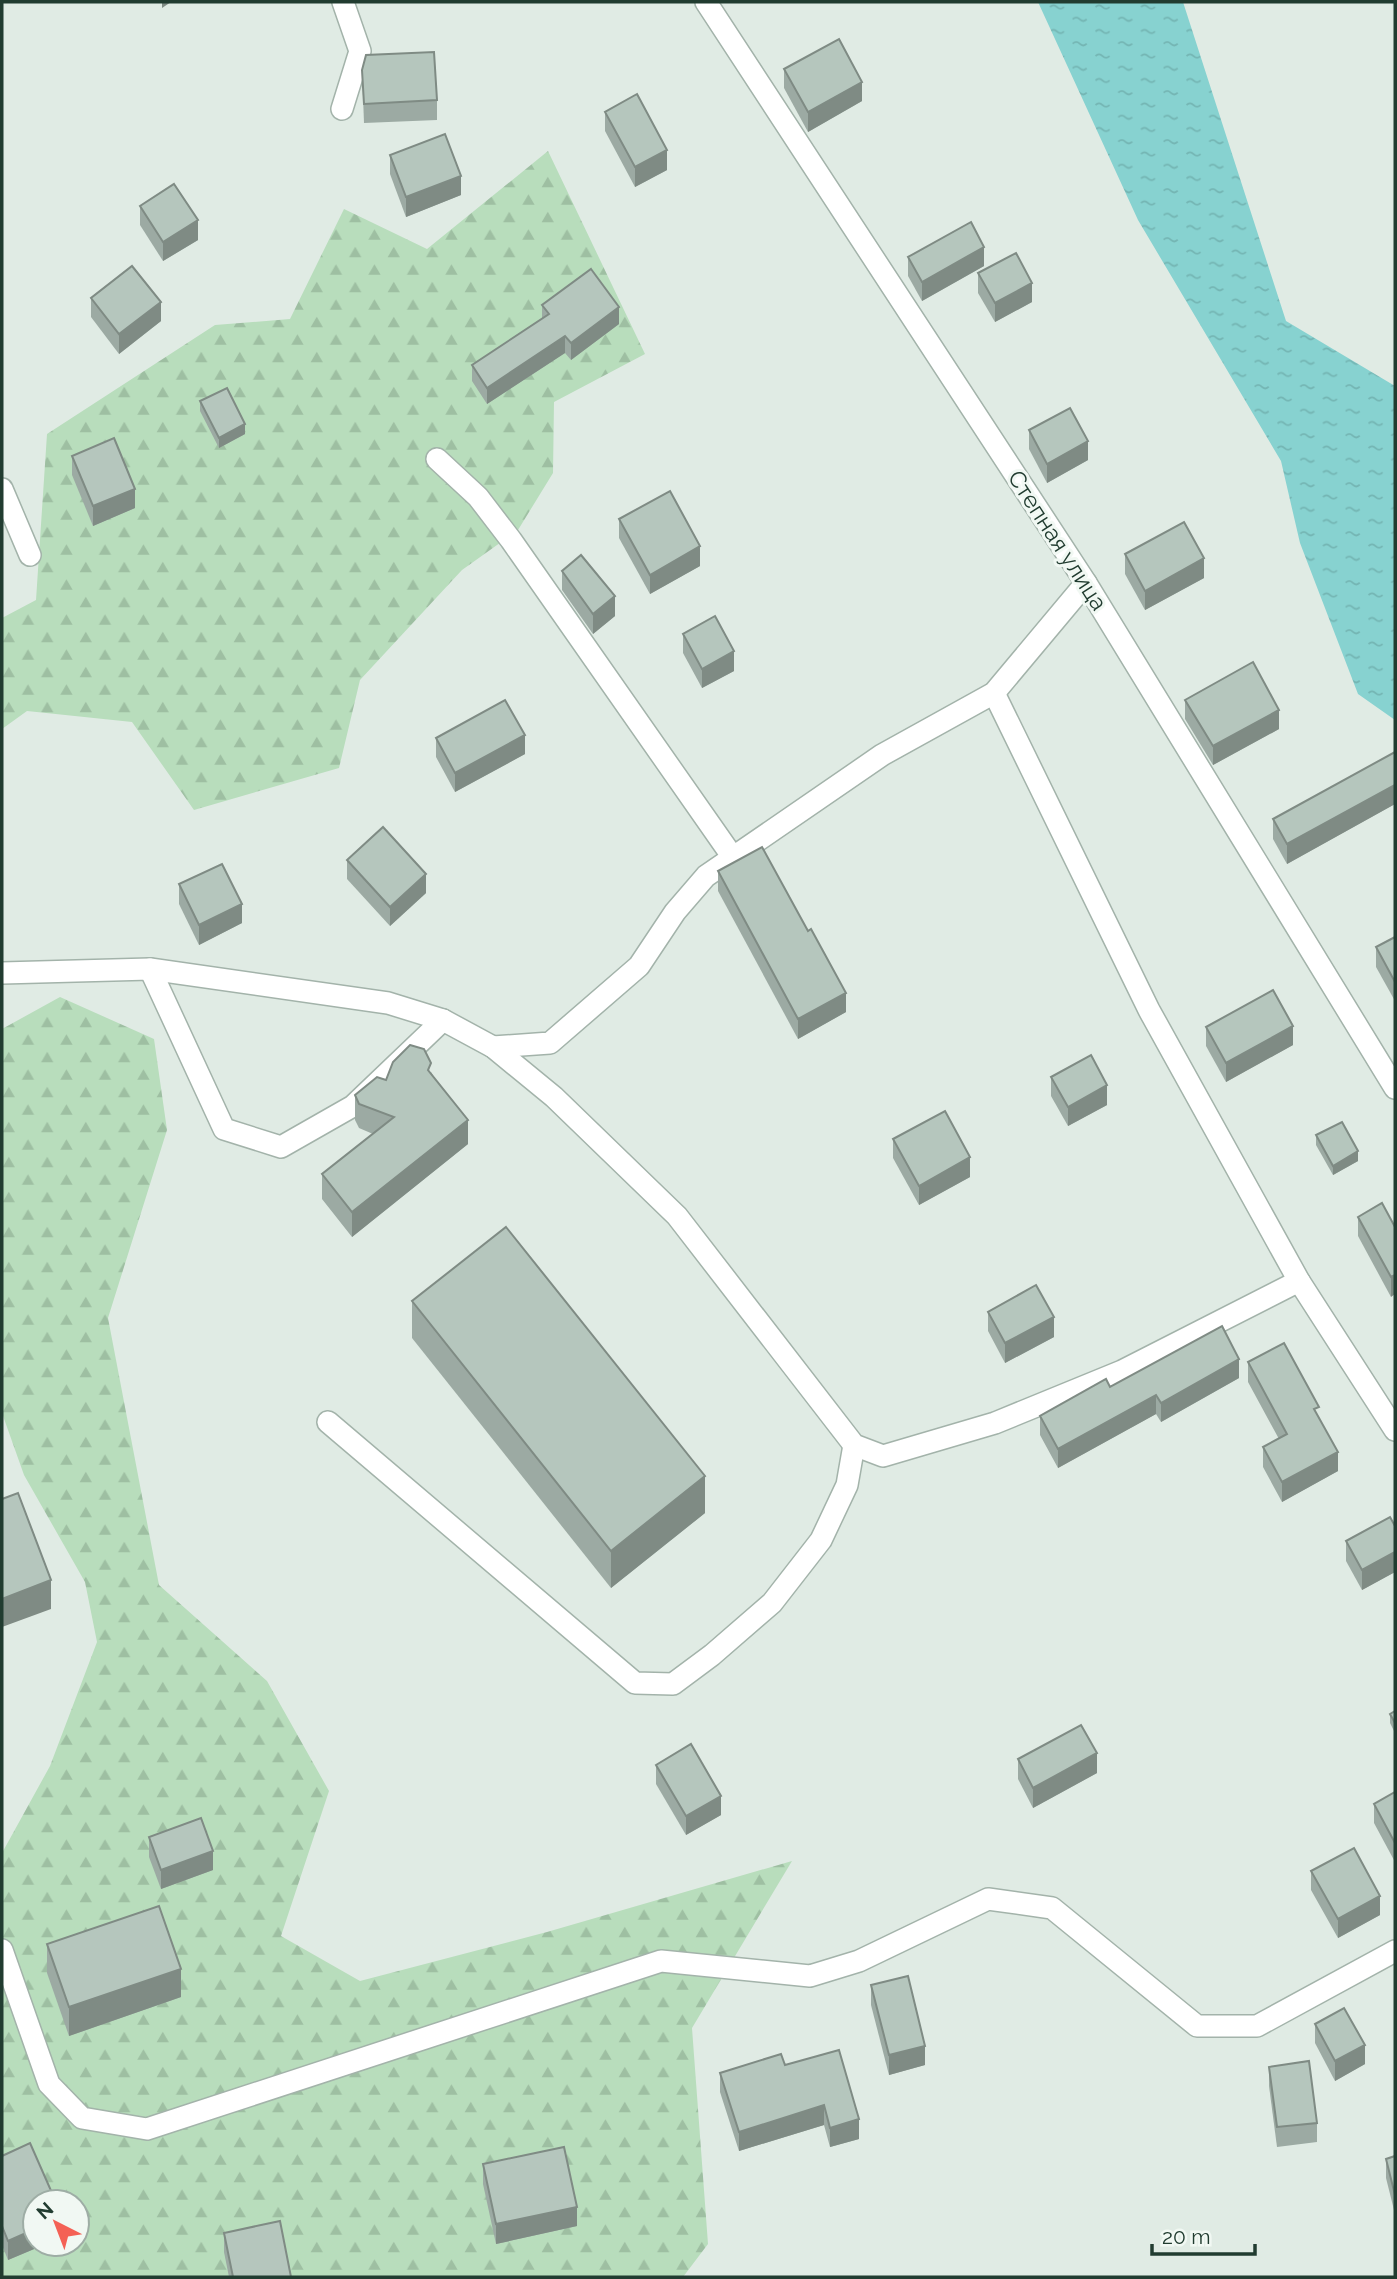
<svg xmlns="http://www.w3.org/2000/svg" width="1397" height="2279" viewBox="0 0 1397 2279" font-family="Raleway,sans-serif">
<defs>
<pattern id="forest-firs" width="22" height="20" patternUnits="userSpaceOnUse" patternTransform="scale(1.75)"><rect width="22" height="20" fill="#b8ddbc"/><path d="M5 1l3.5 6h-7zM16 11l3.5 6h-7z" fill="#9ebfa2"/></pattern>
<pattern id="water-ripples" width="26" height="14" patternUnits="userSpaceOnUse" patternTransform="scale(1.75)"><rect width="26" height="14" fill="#87d2d0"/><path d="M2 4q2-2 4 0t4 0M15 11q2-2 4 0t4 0" fill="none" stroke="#74b5b3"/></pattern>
</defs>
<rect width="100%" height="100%" fill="#e0ebe4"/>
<g fill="url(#forest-firs)" fill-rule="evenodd">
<polygon points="548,151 645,354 554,402 553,473 518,530 462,570 360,680 339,768 194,810 132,722 27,711 2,729 2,618 36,600 47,434 215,325 290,319 344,209 427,249"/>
<path d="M 60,997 L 154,1039 L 167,1130 L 108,1318 L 159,1585 L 267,1681 L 329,1791 L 281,1936 L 360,1981 L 547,1932 L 792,1861 L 692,2028 L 708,2244 L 683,2277 L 2,2277 L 2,1853 L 50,1766 L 97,1642 L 85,1582 L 24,1475 L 2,1413 L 2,1029 ZM 35,2202 L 77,2202 L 77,2244 L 35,2244 Z"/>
</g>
<polygon fill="url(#water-ripples)" points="1038,2 1183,2 1286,321 1395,386 1395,720 1358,694 1300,543 1281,461 1138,220"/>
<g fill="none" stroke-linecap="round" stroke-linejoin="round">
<g stroke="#a3b3aa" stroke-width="24">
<g id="street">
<polyline points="706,2 1086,583 1395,1088"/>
<polyline points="342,109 360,51 343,2"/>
<polyline points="437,459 478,497 511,540 732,856"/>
<polyline points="2,489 30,555"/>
<polyline points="994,693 1149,1010 1299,1281 1395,1430"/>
<polyline points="150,969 224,1129 281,1147 353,1106 443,1020"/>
<polyline points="2,973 150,969 388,1003 443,1020 493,1047 554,1097 677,1216 854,1445 883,1456 995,1423 1122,1371 1299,1281"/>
<polyline points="493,1047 550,1043 639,966 675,912 706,876 882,755 994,693 1086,583"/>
<polyline points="328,1422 635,1683 673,1684 712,1655 772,1603 821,1540 847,1485 854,1445"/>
<polyline points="2,1950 49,2084 82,2118 147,2129 661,1961 810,1976 859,1961 988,1899 1052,1908 1197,2026 1257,2026 1395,1951"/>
</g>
</g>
<use href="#street" stroke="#fff" stroke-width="21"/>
</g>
<g fill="#9caaa3">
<polygon points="784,69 862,101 808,132 784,88"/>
<polygon points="362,70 437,100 437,120 364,123"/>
<polygon points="605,112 667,170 635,187 605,131"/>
<polygon points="390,155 461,195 406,217 390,174"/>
<polygon points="140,206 198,240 163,261 140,225"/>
<polygon points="908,257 984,266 922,301 908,276"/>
<polygon points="978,273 1032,302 995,322 978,293"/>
<polygon points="91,298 161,321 119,354 91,317"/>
<polygon points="542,305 619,324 571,360 565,353 487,404 472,381 472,365 542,318"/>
<polygon points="200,401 245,434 219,448 200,411"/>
<polygon points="1029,430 1088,460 1047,483 1029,449"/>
<polygon points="72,456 135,508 93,526 72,475"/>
<polygon points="619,519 700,566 650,594 619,538"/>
<polygon points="1125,554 1204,578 1145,610 1125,574"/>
<polygon points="562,571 615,616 593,634 562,590"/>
<polygon points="683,634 734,671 702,688 683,653"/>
<polygon points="1185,700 1279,729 1213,765 1185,719"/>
<polygon points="436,738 525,754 455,792 436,757"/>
<polygon points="1395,752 1395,804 1287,864 1273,839 1273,819"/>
<polygon points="347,860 426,893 390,926 347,879"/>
<polygon points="718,871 846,1012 798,1039 718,891"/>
<polygon points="179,884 242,923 199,945 179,904"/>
<polygon points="1395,937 1395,1001 1376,967 1376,947"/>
<polygon points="1206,1027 1293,1045 1226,1082 1206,1046"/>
<polygon points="431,1072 468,1144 352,1237 322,1199 322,1174 373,1134 359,1128 355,1120 355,1095 386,1080"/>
<polygon points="1051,1077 1107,1105 1068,1126 1051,1096"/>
<polygon points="1316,1135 1358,1161 1333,1175 1316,1145"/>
<polygon points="893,1139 970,1177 919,1205 893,1158"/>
<polygon points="1358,1217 1395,1227 1391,1297 1358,1236"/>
<polygon points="412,1301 705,1513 611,1588 412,1338"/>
<polygon points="988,1312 1054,1337 1005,1363 988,1331"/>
<polygon points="1248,1362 1319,1417 1338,1471 1282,1502 1263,1467 1263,1447 1279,1439 1248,1382"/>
<polygon points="1239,1378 1161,1422 1156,1414 1058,1468 1040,1435 1040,1416 1110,1387"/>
<polygon points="1395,1526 1395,1572 1362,1590 1346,1561 1346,1541"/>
<polygon points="1395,1711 1395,1733 1390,1723 1390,1714"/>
<polygon points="1018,1759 1097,1773 1033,1808 1018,1779"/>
<polygon points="656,1765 721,1815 686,1835 656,1784"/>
<polygon points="1395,1792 1395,1862 1374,1823 1374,1804"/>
<polygon points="149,1837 213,1870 161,1889 149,1857"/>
<polygon points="1311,1871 1380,1915 1338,1938 1311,1890"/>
<polygon points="47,1944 181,1997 69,2036 47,1973"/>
<polygon points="871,1985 925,2065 889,2075 871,2005"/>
<polygon points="1315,2024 1365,2064 1335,2081 1315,2043"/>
<polygon points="785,2065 859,2139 830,2147 824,2125 739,2151 720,2092 720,2073"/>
<polygon points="1269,2067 1317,2123 1317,2142 1277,2147 1269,2086"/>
<polygon points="2,2156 35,2244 46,2244 8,2260 2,2245"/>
<polygon points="1395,2156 1395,2214 1386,2178 1386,2159"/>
<polygon points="483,2164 577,2226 496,2244 483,2184"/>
<polygon points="224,2233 291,2277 229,2277 224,2252"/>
</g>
<g fill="#7f8b84">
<polygon points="162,2 171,2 162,8"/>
<polygon points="862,82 862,101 808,132 808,112"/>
<polygon points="667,150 667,170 635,187 635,167"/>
<polygon points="461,176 461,195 406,217 406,197"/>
<polygon points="198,220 198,240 163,261 163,242"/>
<polygon points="984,247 984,266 922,301 922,282"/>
<polygon points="1032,283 1032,302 995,322 995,303"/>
<polygon points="161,302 161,321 119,354 119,334"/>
<polygon points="619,307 619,324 571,360 571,343"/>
<polygon points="565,336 565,353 487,404 487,388"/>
<polygon points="245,424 245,434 219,448 219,438"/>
<polygon points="1088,441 1088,460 1047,483 1047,464"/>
<polygon points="135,489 135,508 93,526 93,506"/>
<polygon points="700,546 700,566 650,594 650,575"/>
<polygon points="1204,558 1204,578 1145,610 1145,591"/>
<polygon points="615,596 615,616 593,634 593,614"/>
<polygon points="734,651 734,671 702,688 702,669"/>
<polygon points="1279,710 1279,729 1213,765 1213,746"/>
<polygon points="525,735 525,754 455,792 455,773"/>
<polygon points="1395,785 1395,804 1287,864 1287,844"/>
<polygon points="426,874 426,893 390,926 390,907"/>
<polygon points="242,904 242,923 199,945 199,925"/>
<polygon points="846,993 846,1012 798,1039 798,1019"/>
<polygon points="1293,1026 1293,1045 1226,1082 1226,1063"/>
<polygon points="1107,1085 1107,1105 1068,1126 1068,1107"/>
<polygon points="468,1120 468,1144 352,1237 352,1212"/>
<polygon points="1358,1151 1358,1161 1333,1175 1333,1166"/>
<polygon points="970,1157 970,1177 919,1205 919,1186"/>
<polygon points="1395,1275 1395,1294 1391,1297 1391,1277"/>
<polygon points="1054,1317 1054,1337 1005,1363 1005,1343"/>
<polygon points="1239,1359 1239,1378 1161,1422 1161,1403"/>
<polygon points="1156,1395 1156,1414 1058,1468 1058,1449"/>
<polygon points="1338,1452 1338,1471 1282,1502 1282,1482"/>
<polygon points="705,1476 705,1513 611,1588 611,1551"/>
<polygon points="1395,1552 1395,1572 1362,1590 1362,1570"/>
<polygon points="51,1580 51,1609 2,1627 2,1599"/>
<polygon points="1097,1753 1097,1773 1033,1808 1033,1788"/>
<polygon points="721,1796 721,1815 686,1835 686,1816"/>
<polygon points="213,1851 213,1870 161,1889 161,1870"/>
<polygon points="1380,1896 1380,1915 1338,1938 1338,1919"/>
<polygon points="181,1969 181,1997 69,2036 69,2007"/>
<polygon points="1365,2045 1365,2064 1335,2081 1335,2061"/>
<polygon points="925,2046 925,2065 889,2075 889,2055"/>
<polygon points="824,2105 824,2125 739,2151 739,2132"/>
<polygon points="859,2119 859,2139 830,2147 830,2128"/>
<polygon points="577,2207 577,2226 496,2244 496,2224"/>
<polygon points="35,2229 35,2244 46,2244 8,2260 8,2241"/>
</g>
<g fill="#b5c6bd" stroke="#7f8b84" stroke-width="2">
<polygon points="839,39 862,82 808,112 784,69"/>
<polygon points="434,52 437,100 364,104 362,70 366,55"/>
<polygon points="637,94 667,150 635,167 605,112"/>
<polygon points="445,134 461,176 406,197 390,155"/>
<polygon points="174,184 198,220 163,242 140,206"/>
<polygon points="971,222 984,247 922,282 908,257"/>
<polygon points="1016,253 1032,283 995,303 978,273"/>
<polygon points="132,266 161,302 119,334 91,298"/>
<polygon points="591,269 619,307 571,343 565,336 487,388 472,365 549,314 542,305"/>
<polygon points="227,388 245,424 219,438 200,401"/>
<polygon points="1070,408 1088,441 1047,464 1029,430"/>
<polygon points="114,438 135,489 93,506 72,456"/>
<polygon points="670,491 700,546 650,575 619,519"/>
<polygon points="1184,522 1204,558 1145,591 1125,554"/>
<polygon points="581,555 615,596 593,614 562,571"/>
<polygon points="715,616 734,651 702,669 683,634"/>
<polygon points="1253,662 1279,710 1213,746 1185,700"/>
<polygon points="505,700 525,735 455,773 436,738"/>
<polygon points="1395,752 1395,785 1287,844 1273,819"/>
<polygon points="383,827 426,874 390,907 347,860"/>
<polygon points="762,847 808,931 811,929 846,993 798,1019 718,871"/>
<polygon points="222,864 242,904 199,925 179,884"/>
<polygon points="1395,937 1395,982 1376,947"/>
<polygon points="1273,990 1293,1026 1226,1063 1206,1027"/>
<polygon points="410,1045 424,1049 431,1063 428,1070 468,1120 352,1212 322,1174 394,1117 359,1104 355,1095 377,1077 386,1080 393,1062"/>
<polygon points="1091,1055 1107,1085 1068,1107 1051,1077"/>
<polygon points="945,1111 970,1157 919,1186 893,1139"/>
<polygon points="1342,1122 1358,1151 1333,1166 1316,1135"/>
<polygon points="1382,1203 1395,1227 1395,1275 1391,1277 1358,1217"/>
<polygon points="506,1227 705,1476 611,1551 412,1301"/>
<polygon points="1036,1285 1054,1317 1005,1343 988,1312"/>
<polygon points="1222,1326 1239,1359 1161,1403 1156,1395 1058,1449 1040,1416 1106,1379 1110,1387"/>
<polygon points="1284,1343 1319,1407 1314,1409 1338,1452 1282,1482 1263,1447 1287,1434 1248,1362"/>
<polygon points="18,1493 51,1580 2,1599 2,1499"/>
<polygon points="1390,1517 1395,1526 1395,1552 1362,1570 1346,1541"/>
<polygon points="1395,1711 1395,1723 1390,1714"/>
<polygon points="1081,1725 1097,1753 1033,1788 1018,1759"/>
<polygon points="691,1744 721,1796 686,1816 656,1765"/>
<polygon points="1395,1792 1395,1843 1374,1804"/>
<polygon points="201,1818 213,1851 161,1870 149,1837"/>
<polygon points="1354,1848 1380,1896 1338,1919 1311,1871"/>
<polygon points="159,1906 181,1969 69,2007 47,1944"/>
<polygon points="908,1976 925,2046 889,2055 871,1985"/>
<polygon points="1344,2008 1365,2045 1335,2061 1315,2024"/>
<polygon points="839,2050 859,2119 830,2128 824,2105 739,2132 720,2073 781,2054 785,2065"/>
<polygon points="1309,2061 1317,2123 1277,2127 1269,2067"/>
<polygon points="30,2143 56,2202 35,2202 35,2229 8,2241 2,2226 2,2156"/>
<polygon points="564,2147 577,2207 496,2224 483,2164"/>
<polygon points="1395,2156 1395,2195 1386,2159"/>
<polygon points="280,2221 291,2277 233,2277 224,2233"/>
</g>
<g text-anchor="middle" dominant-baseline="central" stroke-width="6" stroke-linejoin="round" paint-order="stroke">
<g font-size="23" fill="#213c30" stroke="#f1f8f3">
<text transform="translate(1058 540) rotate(57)">Степная улица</text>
</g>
</g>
<rect width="1397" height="2279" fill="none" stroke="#213c30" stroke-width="7"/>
<g transform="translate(56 2223) rotate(318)"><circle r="33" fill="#f1f8f3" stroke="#9eada5" stroke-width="2"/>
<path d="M0-5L12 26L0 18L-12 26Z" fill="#f46155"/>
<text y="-10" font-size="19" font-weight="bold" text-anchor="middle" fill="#213c30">N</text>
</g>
<path d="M1152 2244v10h103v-10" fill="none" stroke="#213c30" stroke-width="3.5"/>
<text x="1162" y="2244" font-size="21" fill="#213c30" stroke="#f1f8f3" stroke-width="5" paint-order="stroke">20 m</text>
</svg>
